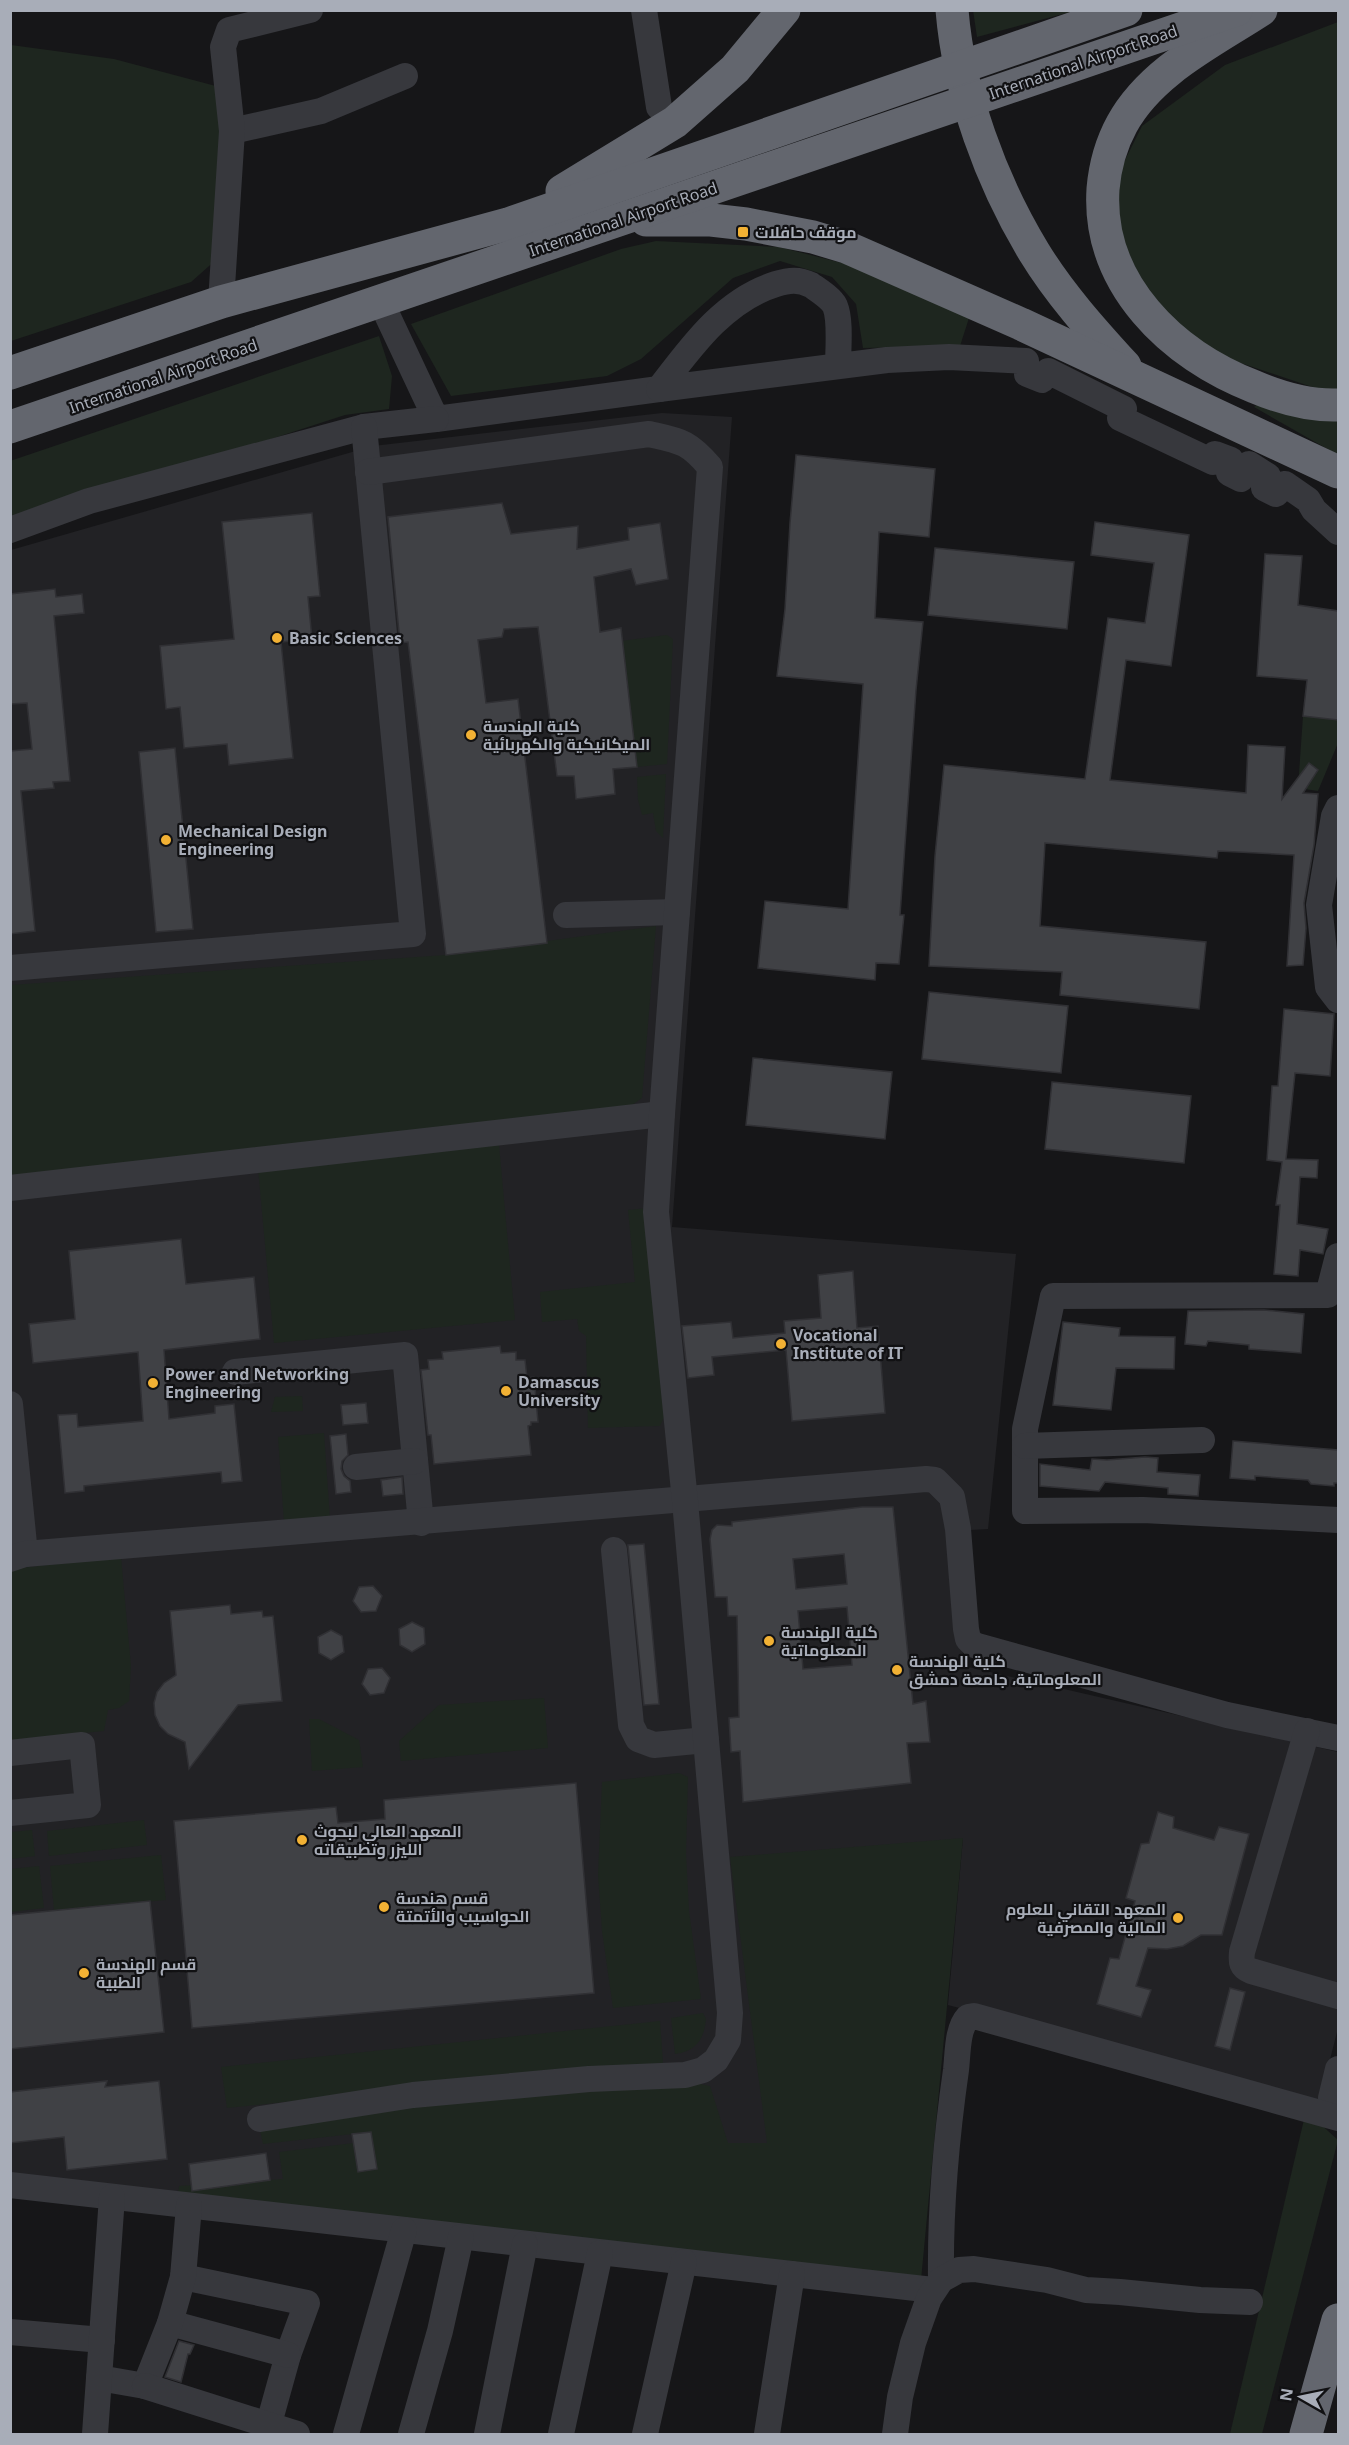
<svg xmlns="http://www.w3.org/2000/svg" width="1349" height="2445" viewBox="0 0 1349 2445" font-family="'Noto Sans',Cairo,sans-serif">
<rect width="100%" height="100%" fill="#161618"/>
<polygon fill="#222225" points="662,413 732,417 672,1227 1016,1254 988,1529 951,1531 964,1666 1338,1752 1338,2028 1319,2103 948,2005 963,1838 784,2266 11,2173 11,550 373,446"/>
<g fill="#1e261f">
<polygon points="973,10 1074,10 1074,11 977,37"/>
<polygon points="1338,22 1338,395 1336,395 1217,355 1133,286 1111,188 1142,126 1225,65"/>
<polygon points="11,45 114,59 227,89 218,258 191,282 11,341"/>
<polygon points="656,241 779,247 850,265 969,318 960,346 863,348 856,304 832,277 780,261 733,278 641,359 607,376 451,396 411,324 621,249"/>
<polygon points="379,336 392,376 389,409 345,415 11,523 10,461"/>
<polygon points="1260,402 1338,418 1338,455 1254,407"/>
<polygon points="667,635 673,639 667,764 637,767 621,641"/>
<polygon points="1303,716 1338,720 1338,743 1318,791 1298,788"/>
<polygon points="666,774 663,838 656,831 653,813 642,815 638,800 637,777"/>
<polygon points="656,926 642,1098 625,1110 11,1181 11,985 446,955"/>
<polygon points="499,1145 515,1320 274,1343 258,1168"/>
<polygon points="648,1208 667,1411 660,1426 588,1428 586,1336 579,1331 577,1319 542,1322 540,1292 635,1282 628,1210"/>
<polygon points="302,1396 303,1411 271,1412 275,1397"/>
<polygon points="324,1433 330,1519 284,1522 278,1437"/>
<polygon points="121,1557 131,1666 129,1701 119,1708 108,1710 104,1731 11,1740 10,1569"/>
<polygon points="544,1698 548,1748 401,1761 399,1741 439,1705"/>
<polygon points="309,1719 319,1719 359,1740 363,1767 312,1771"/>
<polygon points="679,1773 688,1777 686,1854 689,1911 701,1999 613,2008 602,1931 598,1875 602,1782"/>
<polygon points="144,1820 147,1845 49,1856 47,1831"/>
<polygon points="32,1830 35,1856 11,1859 11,1832"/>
<polygon points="963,1838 921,2280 178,2193 179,2186 283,2179 279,2152 354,2143 358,2172 377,2169 371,2132 263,2144 259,2125 341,2114 690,2082 710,2086 728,2143 767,2143 730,1857"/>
<polygon points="161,1855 166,1900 54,1910 50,1866"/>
<polygon points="39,1866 44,1908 11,1912 11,1869"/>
<path d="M 703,2013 L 706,2019 C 704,2039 697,2051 675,2054 L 671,2018 Z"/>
<polygon points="660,2021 663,2063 227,2108 221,2067"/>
<polygon points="1306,2111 1338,2140 1262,2434 1230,2434"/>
</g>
<g fill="#404145" stroke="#303034" stroke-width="1.5" fill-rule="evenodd">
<polygon points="796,455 935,469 929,537 879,532 875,618 923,622 916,690 900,915 904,915 899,964 876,963 875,980 758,968 765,901 848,909 863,684 777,676 785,609 790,523"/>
<polygon points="502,503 511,534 578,526 577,549 629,540 628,528 660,523 668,579 636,585 631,569 594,577 600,632 621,628 637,767 613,769 615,794 576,799 574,776 557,776 538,627 504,629 502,637 478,640 486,703 518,699 547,943 446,955 408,642 400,643 388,517"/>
<polygon points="312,513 320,596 308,597 312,639 281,642 293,758 229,765 227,744 184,748 180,707 166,709 160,646 234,639 222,522"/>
<polygon points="1095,522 1189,535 1171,666 1126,660 1110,780 1246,793 1248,745 1285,747 1282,799 1309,763 1318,770 1303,793 1318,794 1314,845 1304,903 1306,928 1303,965 1287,966 1294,855 1218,851 1217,858 1045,843 1040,926 1206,942 1199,1009 1060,995 1062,972 929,966 935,856 944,765 1085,779 1108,618 1145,623 1154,563 1091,555"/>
<polygon points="935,548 1074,562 1067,629 928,615"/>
<polygon points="1265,554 1302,556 1298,605 1338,611 1338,720 1303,716 1307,680 1257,676"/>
<polygon points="55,589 56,597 82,594 84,613 54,616 70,781 53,782 54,788 21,791 35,931 10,934 10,751 32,749 27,703 10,704 10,594"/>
<polygon points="175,748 193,929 156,932 139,752"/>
<polygon points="929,992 1068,1006 1061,1073 922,1059"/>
<polygon points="1284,1009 1334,1014 1330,1076 1295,1073 1286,1159 1318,1160 1317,1178 1300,1177 1297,1224 1328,1229 1323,1254 1300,1250 1298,1276 1274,1274 1280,1205 1276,1205 1282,1162 1267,1160 1272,1086 1278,1086"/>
<polygon points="753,1058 892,1072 885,1139 746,1125"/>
<polygon points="1052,1082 1191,1096 1184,1163 1045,1149"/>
<polygon points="181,1239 186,1284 254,1277 260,1339 164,1350 169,1419 215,1413 215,1406 234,1404 242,1481 222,1483 221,1472 84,1486 84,1491 65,1493 58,1415 77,1414 78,1427 143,1421 138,1352 33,1363 29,1324 75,1319 69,1251"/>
<polygon points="853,1271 857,1328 878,1326 885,1413 792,1421 786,1350 712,1357 714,1375 688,1378 682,1326 731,1322 733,1338 785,1333 784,1321 821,1318 818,1275"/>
<polygon points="1264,1310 1304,1314 1301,1353 1249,1349 1249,1345 1208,1341 1206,1346 1185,1344 1188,1311"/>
<polygon points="1063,1322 1120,1328 1119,1336 1175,1337 1174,1369 1116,1368 1111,1410 1053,1405"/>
<polygon points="500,1346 501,1353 516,1352 516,1360 525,1360 527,1378 534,1377 538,1422 531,1422 531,1425 528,1426 531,1455 434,1464 431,1435 428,1435 421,1370 429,1369 428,1360 443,1359 442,1352"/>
<polygon points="366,1403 368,1423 343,1425 341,1405"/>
<polygon points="346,1434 348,1455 342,1461 341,1469 344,1476 350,1481 351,1492 336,1494 330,1436"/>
<polygon points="1233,1441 1338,1450 1338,1483 1334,1483 1334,1486 1311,1484 1308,1480 1255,1476 1255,1480 1230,1478"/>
<polygon points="1145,1457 1158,1458 1157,1472 1200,1475 1198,1496 1168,1494 1168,1488 1105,1482 1099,1491 1040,1486 1040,1464 1090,1470 1092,1459 1107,1460"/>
<polygon points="402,1477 403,1494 383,1496 381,1480"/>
<path d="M 862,1507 L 893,1507 L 913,1704 L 926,1701 L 930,1742 L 907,1743 L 911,1783 L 743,1802 L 740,1751 L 731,1752 L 729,1718 L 739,1717 L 737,1616 L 728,1616 L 727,1597 L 715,1597 L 710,1539 L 712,1530 L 717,1525 L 732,1526 L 732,1522 ZM 844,1554 L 847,1584 L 796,1589 L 793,1559 ZM 847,1607 L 852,1665 L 803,1669 L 798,1611 Z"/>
<polygon points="644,1544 659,1704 644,1705 628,1545"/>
<polygon points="373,1586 382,1596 376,1611 361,1612 353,1601 359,1587"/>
<polygon points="230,1605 231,1614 262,1611 263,1617 273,1616 282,1701 238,1705 189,1769 185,1742 168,1734 160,1726 155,1715 154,1703 157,1692 164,1683 176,1675 170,1611"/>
<polygon points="412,1622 424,1628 425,1644 412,1652 400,1645 399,1629"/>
<polygon points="331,1630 342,1636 344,1652 331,1660 319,1653 318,1637"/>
<polygon points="382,1668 390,1678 384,1693 370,1695 362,1684 368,1669"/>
<polygon points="576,1783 594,1993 192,2028 174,1821 336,1807 338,1823 385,1819 384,1800"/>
<polygon points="1158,1812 1174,1817 1173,1828 1214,1840 1219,1827 1249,1834 1222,1935 1201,1935 1183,1946 1167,1949 1148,1948 1136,1986 1151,1990 1141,2017 1097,2004 1110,1958 1119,1959 1135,1901 1126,1898 1141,1844 1149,1843"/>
<polygon points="150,1901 164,2032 10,2049 10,1915"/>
<polygon points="1230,1988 1245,1992 1230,2050 1215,2046"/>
<polygon points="107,2081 105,2087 159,2081 167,2159 67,2170 64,2137 10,2143 10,2092"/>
<polygon points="371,2132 377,2169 358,2172 352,2134"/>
<polygon points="266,2153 270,2180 192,2191 189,2164"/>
<polygon points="179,2341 194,2345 190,2354 188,2354 181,2382 165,2377"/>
</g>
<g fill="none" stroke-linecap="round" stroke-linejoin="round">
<g stroke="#37383d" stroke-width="26">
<polyline points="644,10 659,107"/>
<polyline points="232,131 321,111 405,76"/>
<polyline points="221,302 232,131 223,47 229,30 310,10"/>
<polyline points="381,302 436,419 659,389"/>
<path d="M 838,366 C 838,350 841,320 835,306 C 831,298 818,290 811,285 C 799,279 789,280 776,284 C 724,300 691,347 659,389 L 887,360 L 949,357 L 1026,361 L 1027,374 L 1042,380 L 1048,371 L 1124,409 L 1120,418 L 1213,462 L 1215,454 L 1231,460 L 1229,473 L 1241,479 L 1249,464 L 1268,476 L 1264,488 L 1276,494 L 1285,484 L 1308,500 L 1314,510 L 1338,532"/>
<polyline points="10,530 89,501 364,427 436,419"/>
<polyline points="1338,808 1334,816 1319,905 1328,987 1338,1000"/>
<polyline points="566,915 677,912"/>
<polyline points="10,968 413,934 364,427"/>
<polyline points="10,1188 662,1114"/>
<polyline points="1338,1256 1328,1295 1053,1296 1025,1429 1025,1511 1143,1510 1338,1520"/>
<polyline points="235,1372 405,1355 421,1523"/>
<polyline points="10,1404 25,1554"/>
<polyline points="1025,1446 1202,1440"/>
<polyline points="356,1467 415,1461"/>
<polyline points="614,1550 631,1725 638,1739 654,1745 706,1740"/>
<polyline points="10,1559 25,1554 926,1479 935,1480 952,1497 958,1529 966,1629 968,1639 974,1645 1227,1715 1338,1738"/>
<path d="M 1307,1731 L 1242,1952 C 1241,1962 1241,1967 1251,1971 L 1338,1996"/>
<polyline points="10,1753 82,1745 88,1805 10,1813"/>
<polyline points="1338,2069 1331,2098 1338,2109"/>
<path d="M 260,2119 L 413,2095 L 589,2079 L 685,2075 L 703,2070 L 716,2060 L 728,2040 L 730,2013 L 685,1501 L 656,1212 L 662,1114 L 710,467 C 688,441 680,441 649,434 L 368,472"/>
<polyline points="10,2185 933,2290"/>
<polyline points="183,2277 307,2303 288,2355 266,2434"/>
<path d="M 941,2280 C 940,2210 946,2140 956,2070 C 958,2053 957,2029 968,2017 L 974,2016 L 1338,2118"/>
<polyline points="170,2323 288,2355"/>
<polyline points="10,2332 102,2340"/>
<polyline points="99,2378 145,2386 170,2323 183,2277 189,2206"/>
<polyline points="145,2386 297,2434"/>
<polyline points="95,2434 112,2197"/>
<polyline points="346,2434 404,2230"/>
<polyline points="411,2434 440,2331 461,2237"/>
<polyline points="487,2434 525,2244"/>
<polyline points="561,2434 600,2253"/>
<polyline points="645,2434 684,2262"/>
<polyline points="767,2434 792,2274"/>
<polyline points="895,2434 900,2397 913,2343 929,2298 941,2280 959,2270 974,2269 1047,2280 1086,2290 1120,2292 1200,2300 1250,2302"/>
</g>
<g stroke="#63666e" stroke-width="33">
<path d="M 952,10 C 959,94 991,181 1034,252 C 1059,293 1092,330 1125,366"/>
<path d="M 1261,10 C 1212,42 1151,71 1122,124 C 1111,144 1105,166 1103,189 C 1097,284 1172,355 1255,387 C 1281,398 1310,406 1338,405"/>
<polyline points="562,191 675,122 735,69 784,10"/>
<polyline points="646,220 711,220 746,224 813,237 846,247 1021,324 1338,472"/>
<polyline points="10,373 221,302 508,224 1126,10"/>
<polyline points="10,427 1236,10"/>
<polyline points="1306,2434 1338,2320"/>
</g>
</g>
<g fill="#f2b134" stroke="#111113" stroke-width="2">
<rect x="737" y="226" width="12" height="12" rx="3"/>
<circle cx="277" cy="638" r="6"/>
<circle cx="471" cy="735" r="6"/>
<circle cx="166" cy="840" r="6"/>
<circle cx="781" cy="1344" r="6"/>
<circle cx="153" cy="1383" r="6"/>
<circle cx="506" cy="1391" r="6"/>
<circle cx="769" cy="1641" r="6"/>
<circle cx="897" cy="1670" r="6"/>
<circle cx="302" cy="1840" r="6"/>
<circle cx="384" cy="1907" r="6"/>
<circle cx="1178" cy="1918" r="6"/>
<circle cx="84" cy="1973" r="6"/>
</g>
<g text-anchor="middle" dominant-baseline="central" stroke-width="4.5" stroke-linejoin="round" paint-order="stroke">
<g font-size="16" fill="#a8adb8" stroke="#111113">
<text transform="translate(1083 62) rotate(-19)">International Airport Road</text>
<text transform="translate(623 219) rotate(-19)">International Airport Road</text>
<text transform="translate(163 376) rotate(-19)">International Airport Road</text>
</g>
<g font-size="16" font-weight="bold" fill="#a8adb8" stroke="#111113" text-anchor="start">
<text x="755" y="232">موقف حافلات</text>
<text x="289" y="638">Basic Sciences</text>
<text x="483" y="726">كلية الهندسة<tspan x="483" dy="18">الميكانيكية والكهربائية</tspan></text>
<text x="178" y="831">Mechanical Design<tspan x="178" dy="18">Engineering</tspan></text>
<text x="793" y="1335">Vocational<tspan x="793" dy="18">Institute of IT</tspan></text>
<text x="165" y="1374">Power and Networking<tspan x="165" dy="18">Engineering</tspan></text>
<text x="518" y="1382">Damascus<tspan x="518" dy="18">University</tspan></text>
<text x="781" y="1632">كلية الهندسة<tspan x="781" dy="18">المعلوماتية</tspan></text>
<text x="909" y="1661">كلية الهندسة<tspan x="909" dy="18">المعلوماتية، جامعة دمشق</tspan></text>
<text x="314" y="1831">المعهد العالي لبحوث<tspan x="314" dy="18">الليزر وتطبيقاته</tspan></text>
<text x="396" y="1898">قسم هندسة<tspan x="396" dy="18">الحواسيب والأتمتة</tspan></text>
<text x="1166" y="1909" text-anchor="end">المعهد التقاني للعلوم<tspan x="1166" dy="18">المالية والمصرفية</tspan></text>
<text x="96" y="1964">قسم الهندسة<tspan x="96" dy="18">الطبية</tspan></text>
</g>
</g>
<rect width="1349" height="2445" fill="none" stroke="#a8adb8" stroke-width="24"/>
<g transform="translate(1301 2397) rotate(279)" stroke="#111113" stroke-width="4.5" paint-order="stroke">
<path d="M0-4.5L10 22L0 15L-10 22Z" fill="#a8adb8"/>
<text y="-9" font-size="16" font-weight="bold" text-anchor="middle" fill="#a8adb8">N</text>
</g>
</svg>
